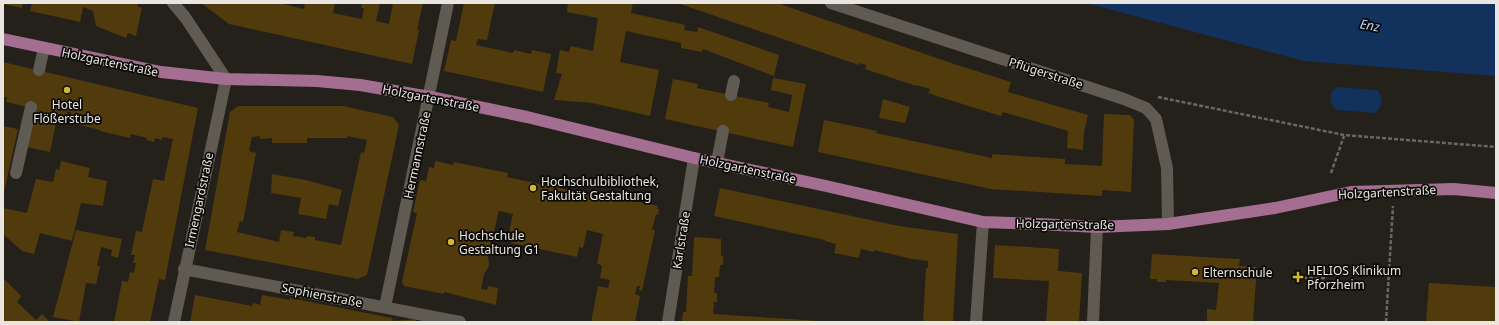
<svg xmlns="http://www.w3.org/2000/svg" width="1499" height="325" viewBox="0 0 1499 325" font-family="'Noto Sans',sans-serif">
<rect width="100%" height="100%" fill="#24201a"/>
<g fill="#12315c">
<polygon points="1086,3 1496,3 1496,76 1304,61"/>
<path d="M 1337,87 L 1377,90 C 1384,98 1383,107 1375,113 L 1336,110 C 1329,103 1328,93 1337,87 Z"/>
</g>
<g fill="#513b0c" fill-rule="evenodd">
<polygon points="3,3 23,3 22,8 3,4"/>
<polygon points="32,3 138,3 137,6 142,8 136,36 128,33 126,38 96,26 93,11 83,7 80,22 30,11"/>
<polygon points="201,3 279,3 304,9 305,3 335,3 333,13 362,19 364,8 361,8 362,3 380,3 376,21 389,24 393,3 423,3 417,30 419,30 412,64 229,24"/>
<polygon points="464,3 495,3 487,40 478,39 476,45 513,53 514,50 531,54 532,50 551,54 543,92 444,71 451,40 456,41"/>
<polygon points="568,3 633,3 631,13 685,25 684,30 697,32 698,27 779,55 774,76 703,49 702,52 681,48 681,43 626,31 620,62 659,70 650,116 592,103 554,100 562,74 556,73 560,50 569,52 571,46 593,51 598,18 567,12"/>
<polygon points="677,3 777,3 954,64 1011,82 1008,92 1088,115 1084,132 1083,150 1067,148 1068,131 1003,112 1001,116 943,98 928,93 930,89 916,85 916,86 865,69 866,65 860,63 859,65"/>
<polygon points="3,62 198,108 165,280 159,279 150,322 114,322 122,281 128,282 130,272 134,273 136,263 133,263 135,255 131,255 136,231 142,232 153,179 164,181 173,139 162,137 162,140 155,138 154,142 146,140 147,138 131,134 130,138 100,131 100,130 68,122 71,112 67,111 66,116 58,114 50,152 27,147 37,109 6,102 7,97 3,97"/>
<polygon points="773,78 806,84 793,147 665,119 673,79 698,84 697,88 769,103 768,107 789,112 792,95 771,90"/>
<polygon points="883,99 910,107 905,123 879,118"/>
<path d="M 238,106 L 343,106 L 393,117 L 399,125 L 367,275 L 358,279 L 205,250 L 230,112 ZM 260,136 L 260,139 L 272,138 L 272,143 L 307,143 L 307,138 L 348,138 L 347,136 L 367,140 L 364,153 L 361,152 L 341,245 L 315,240 L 315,237 L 307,236 L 306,238 L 293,236 L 294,232 L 281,230 L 279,242 L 237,232 L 240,221 L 243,222 L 256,153 L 249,151 L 252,137 Z"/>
<polygon points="1104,114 1130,115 1134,120 1131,192 1102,190 1102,196 991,189 818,152 824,120 877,131 876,133 992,158 992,154 1065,159 1065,164 1102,166"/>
<polygon points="3,126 18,129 4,192 3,192"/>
<polygon points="61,161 90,168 88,177 107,181 103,206 81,203 72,241 40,233 34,254 22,251 3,234 3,208 27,213 36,179 53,182 56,169 59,170"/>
<polygon points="435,161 453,165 454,162 508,173 507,177 620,201 621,198 658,206 657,209 659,209 658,215 656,214 652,230 655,230 642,291 639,290 640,286 637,286 635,294 640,296 635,322 591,322 598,286 608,288 610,280 600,278 602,266 597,263 603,234 587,230 583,248 579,247 577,257 511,243 513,233 509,232 513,214 499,211 488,256 489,266 484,274 481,289 487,290 488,286 498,288 496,305 444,292 444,294 404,286 402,282 417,213 413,212 420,180 426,181 429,167 434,168"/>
<polygon points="272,174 306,180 342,190 338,206 329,204 326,219 298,214 301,198 271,193"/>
<polygon points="720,188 899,226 958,234 953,322 923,322 926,268 928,268 928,261 912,259 874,250 874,252 861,249 859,258 834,253 836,244 825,241 825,240 714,216"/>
<polygon points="76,230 122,239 118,258 111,256 112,250 101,247 97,266 100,266 96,284 86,283 79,322 53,317"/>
<polygon points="694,237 721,239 721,256 723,256 723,265 720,265 719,277 715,277 714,293 717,293 717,302 714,302 713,314 820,321 820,322 682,322 683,312 686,312 688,276 692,276"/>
<polygon points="995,245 1059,249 1058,271 1082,273 1079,322 1046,322 1049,281 993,278"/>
<polygon points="1152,254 1240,259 1239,266 1257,267 1253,322 1207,322 1207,309 1216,310 1219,283 1166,280 1166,282 1157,282 1157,279 1150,279"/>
<polygon points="3,278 21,296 17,302 36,320 42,314 50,322 3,322"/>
<polygon points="1429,283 1496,287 1496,322 1426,322"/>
<polygon points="195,295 252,306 253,303 260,305 262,295 290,300 290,298 392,318 393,322 190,322"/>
<polygon points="416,319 416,322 394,322 393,321"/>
</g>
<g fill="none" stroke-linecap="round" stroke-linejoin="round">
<g stroke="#6a6762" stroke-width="2.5" stroke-dasharray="4 2" stroke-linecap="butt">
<polyline points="1158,97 1344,135 1496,147"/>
<polyline points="1331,173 1344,136"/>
<polyline points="1297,278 1325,278"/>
<polyline points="1386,322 1393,206"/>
</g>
<g stroke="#5f5b53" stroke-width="12">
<polyline points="39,70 44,48"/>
<polyline points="731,95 734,81"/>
<polyline points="717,162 723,131"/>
<polyline points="16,173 31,107"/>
</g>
<g stroke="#5f5b53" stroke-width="12">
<polyline points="173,3 185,17 226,79 174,322"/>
<polyline points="831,3 1124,99 1146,108 1156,119 1167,168 1168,224"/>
<polyline points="184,269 460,322"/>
<polyline points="385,307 448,3"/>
<polyline points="668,322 694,158"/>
<polyline points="976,322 983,222"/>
<polyline points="1093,322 1097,227"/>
</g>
<polyline stroke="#a36e91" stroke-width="12" points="3,39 161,72 226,79 317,81 360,85 430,97 527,117 694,158 826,186 983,222 1038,224 1097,227 1168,224 1275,208 1351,192 1454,189 1496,193"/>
</g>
<g fill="#d4b635" stroke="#0b0a07" stroke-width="1.5">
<circle cx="67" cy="90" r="4"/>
<circle cx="533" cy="188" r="4"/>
<circle cx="451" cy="242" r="4"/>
<circle cx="1195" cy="272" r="4"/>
<path d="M1296 271h4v4h4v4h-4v4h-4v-4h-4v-4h4z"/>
</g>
<g text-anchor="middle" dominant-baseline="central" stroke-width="3.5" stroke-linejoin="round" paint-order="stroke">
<g font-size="12" fill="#e9e6e2" stroke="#0b0a07">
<text transform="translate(110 62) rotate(12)">Holzgartenstraße</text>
<text transform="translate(1046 73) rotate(18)">Pflügerstraße</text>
<text transform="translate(431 98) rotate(11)">Holzgartenstraße</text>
<text transform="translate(417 155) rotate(-78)">Hermannstraße</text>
<text transform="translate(748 169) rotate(12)">Holzgartenstraße</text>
<text transform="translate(1387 192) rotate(-3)">Holzgartenstraße</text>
<text transform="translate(199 200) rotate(-78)">Irmengardstraße</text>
<text transform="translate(1065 224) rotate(1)">Holzgartenstraße</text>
<text transform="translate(681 240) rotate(-81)">Karlstraße</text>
<text transform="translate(322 295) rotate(11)">Sophienstraße</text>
</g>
<g font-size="12" fill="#e9e6e2" stroke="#0b0a07" text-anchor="start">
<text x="67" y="104" text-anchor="middle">Hotel<tspan x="67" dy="14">Flößerstube</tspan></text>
<text x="541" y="181">Hochschulbibliothek,<tspan x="541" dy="14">Fakultät Gestaltung</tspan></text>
<text x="459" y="235">Hochschule<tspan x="459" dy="14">Gestaltung G1</tspan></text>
<text x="1307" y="270">HELIOS Klinikum<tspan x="1307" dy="14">Pforzheim</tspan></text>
<text x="1203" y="272">Elternschule</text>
</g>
<g font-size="13" font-style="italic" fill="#b2d1fc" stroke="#0b0a07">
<text transform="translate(1370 25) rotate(10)">Enz</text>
</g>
</g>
<rect width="1499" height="325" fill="none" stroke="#e9e6e2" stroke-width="8"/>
</svg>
